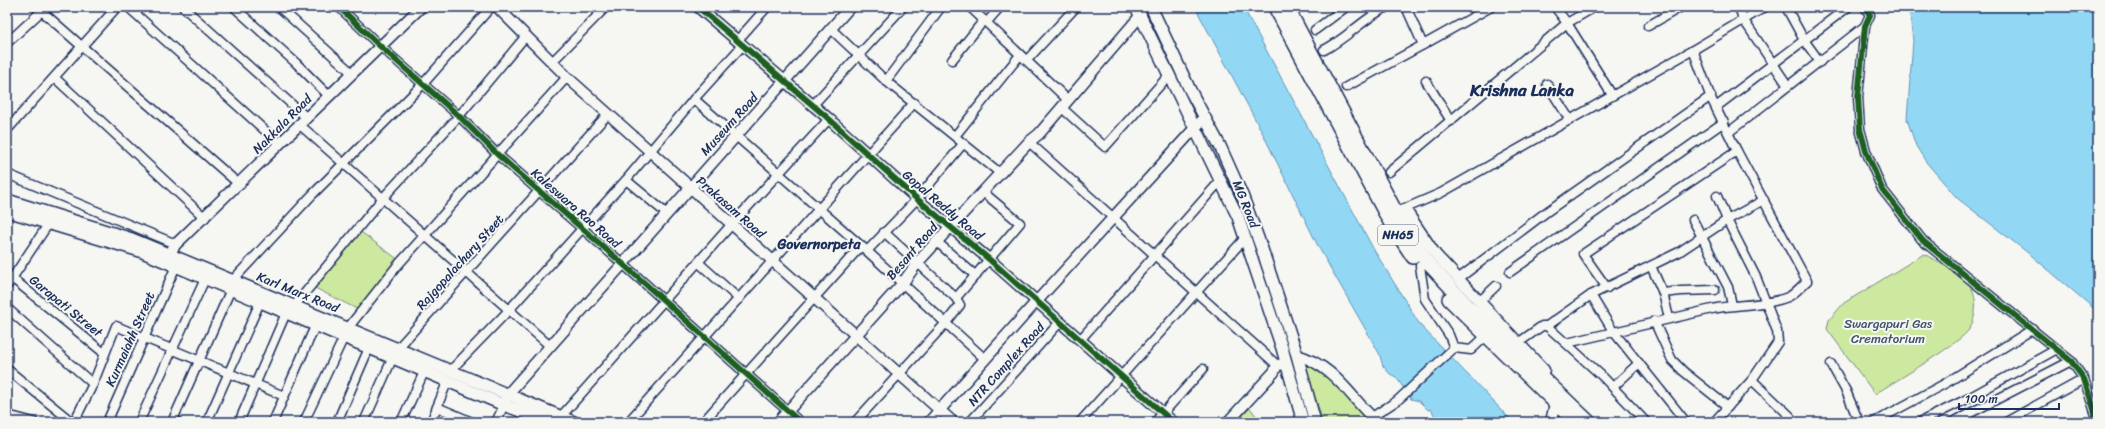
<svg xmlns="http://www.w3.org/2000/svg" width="2105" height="429" viewBox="0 0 2105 429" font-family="Sriracha,sans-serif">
<rect width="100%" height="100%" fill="#f6f6f2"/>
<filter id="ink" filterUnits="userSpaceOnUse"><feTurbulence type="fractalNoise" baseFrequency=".025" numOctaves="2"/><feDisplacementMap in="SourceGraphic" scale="8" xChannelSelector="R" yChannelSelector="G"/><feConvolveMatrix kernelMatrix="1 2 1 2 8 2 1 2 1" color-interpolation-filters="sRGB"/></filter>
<g filter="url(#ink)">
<g fill="#cde9a0" stroke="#748c7f">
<polygon points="361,232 400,261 357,309 315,288"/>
<path d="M 1924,254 C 1934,259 1966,278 1971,287 C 1978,298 1976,317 1970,328 C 1963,342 1892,383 1875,394 L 1827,329 L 1829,320 L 1844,303 Z"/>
<polygon points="1304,362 1327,378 1364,414 1355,422 1323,422"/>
<polygon points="1250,408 1261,422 1236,422"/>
</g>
<g fill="#92d8f4" stroke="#6294b8">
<polygon points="1195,7 1243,7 1374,250 1420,325 1513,422 1438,422 1431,409 1428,410 1419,401 1411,399 1396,377 1390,374 1383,366 1379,353 1319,248 1262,132"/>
<polygon points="1909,7 2098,7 2098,312 2032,256 1957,198 1926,162 1916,146 1907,119 1913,41"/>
</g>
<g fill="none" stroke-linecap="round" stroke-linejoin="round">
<g stroke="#1b2f5e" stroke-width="11">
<g id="minor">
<polyline points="37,7 240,185"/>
<polyline points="128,7 280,144"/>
<polyline points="183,7 307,118"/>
<polyline points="234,7 296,63 329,96"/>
<polyline points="279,7 352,73"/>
<polyline points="339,7 380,46 459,116 498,155 623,264 800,422"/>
<polyline points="970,7 1068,100"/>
<polyline points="1595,7 1567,23 1612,95"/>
<polyline points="1739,7 1743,19 1788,86"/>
<polyline points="1786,7 1804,40 1820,62"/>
<polyline points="1865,7 1870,15 1865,26 1858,97 1860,129 1866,151 1882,189 1923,241 2071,361 2084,379 2098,421"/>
<polyline points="987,22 1000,7"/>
<polyline points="1648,26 1681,7"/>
<polyline points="831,29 886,81 1000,173"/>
<polyline points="1315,30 1346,7"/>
<polyline points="737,41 767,7"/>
<polyline points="7,43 46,7"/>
<polyline points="1423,45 1491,7"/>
<path d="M 1324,50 C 1347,38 1364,18 1387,7"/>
<polyline points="952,60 984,20"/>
<polyline points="1027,60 1076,7"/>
<polyline points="551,63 606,7"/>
<polyline points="55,78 205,218"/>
<polyline points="886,81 941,7"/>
<polyline points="1426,81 1451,121"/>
<polyline points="1547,84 1570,120"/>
<polyline points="1346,87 1423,45 1406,7"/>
<polyline points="694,99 867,251 985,359"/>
<polyline points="812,106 903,7"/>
<polyline points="1716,107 1848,7"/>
<polyline points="1062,108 1105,147 1170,74"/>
<polyline points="300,125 550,346"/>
<polyline points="7,130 117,7"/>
<polyline points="1729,132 1865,26"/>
<polyline points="955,136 1020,55"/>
<polyline points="1029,142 1277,365"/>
<polyline points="1389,172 1567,23 1555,7"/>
<polyline points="7,174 176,244"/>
<polyline points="626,180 667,214"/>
<polyline points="1399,211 1441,193 1693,50 1765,7"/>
<polyline points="1693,220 1728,287 1732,305"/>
<polyline points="937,242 976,276"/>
<polyline points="867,251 917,199 963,144"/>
<polyline points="699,263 739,299"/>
<polyline points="1420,266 1425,299 1449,335 1454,348"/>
<polyline points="1651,266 1663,293 1669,318"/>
<polyline points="1510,272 1724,122"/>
<polyline points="12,278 104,353"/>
<polyline points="1458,279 1545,213 1711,96"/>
<polyline points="232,281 312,195 423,84 491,7"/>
<polyline points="7,286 49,223"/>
<polyline points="1607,288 1583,254 1737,151"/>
<polyline points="1663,293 1681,291 1715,290"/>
<polyline points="1591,295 1613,331 1686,422"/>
<polyline points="956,298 1020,223 983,192"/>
<polyline points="1479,302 1496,286"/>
<polyline points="295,305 382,199 459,116 525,37"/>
<polyline points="7,308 93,384"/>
<polyline points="1654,321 1672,360 1683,371 1728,407"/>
<polyline points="1547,326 1591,295 1679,252 1727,220 1717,196"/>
<polyline points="348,328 397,266 567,77"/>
<polyline points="1080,340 1221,180"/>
<polyline points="1518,343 1542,326 1547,326 1603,377 1646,422"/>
<path d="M 1567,343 L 1712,309 C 1735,304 1766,306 1788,297 C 1795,294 1801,286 1807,281 L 1737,151 L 1711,98 L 1693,50"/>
<polyline points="398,348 608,114"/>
<polyline points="1831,364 1846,391 1859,422"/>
<polyline points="7,369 72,422"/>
<polyline points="451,370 509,310 626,180 694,99 742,46"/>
<polyline points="1752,380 1790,416"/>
<polyline points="1613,387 1639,363"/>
<polyline points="437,407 472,422"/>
<polyline points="7,415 34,422"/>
<polyline points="1372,417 1398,400 1454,348 1471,350 1486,336"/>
<polyline points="74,422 93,384 116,326 284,396"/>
<polyline points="107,422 176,266"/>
<polyline points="139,422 205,279"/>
<polyline points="172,422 231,289"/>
<polyline points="207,422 260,302"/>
<polyline points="239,422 286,313"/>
<polyline points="273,422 316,324"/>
<polyline points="304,422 344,337"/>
<polyline points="337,422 369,348"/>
<polyline points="364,422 393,357"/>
<polyline points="401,422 425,370"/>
<polyline points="431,422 448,380"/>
<polyline points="496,422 504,405"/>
<polyline points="556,422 732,224 829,119"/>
<polyline points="628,422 914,103"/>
<polyline points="703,422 861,246"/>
<polyline points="855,422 945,324 960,305 956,298 884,232"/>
<polyline points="970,422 1060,322"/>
<polyline points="1080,422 1245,238"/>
<polyline points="1155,422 1203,369"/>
<polyline points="1714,422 1752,380 1778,342 1777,331 1756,277 1727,220 1764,200"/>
<polyline points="1874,422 1946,383 2033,329"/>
<polyline points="1920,422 1965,400 2057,349"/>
<polyline points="1953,422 2071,361"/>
<polyline points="2006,422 2084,379"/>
</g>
</g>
<g stroke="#1b2f5e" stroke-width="13">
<g id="tertiary">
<polyline points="497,7 567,77 953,422"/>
<polyline points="698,7 829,119 917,199 990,260 1173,422"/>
<polyline points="1405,209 1436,255 1544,370"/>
<polyline points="165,260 176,244 421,7"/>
<path d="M 1297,355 C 1335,366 1350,397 1377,422"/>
<polyline points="505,401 507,395 850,7"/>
<polyline points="778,422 902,284 918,262 1029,142 1039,134 1141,15"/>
<polyline points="929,422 1037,301 1205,117"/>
<polyline points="1228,422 1274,372 1277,365 1286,364"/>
<polyline points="1551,422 1555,403"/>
</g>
</g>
<g stroke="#1b2f5e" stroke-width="14">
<g id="secondary">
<polyline points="1136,7 1238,217 1282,348 1303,422"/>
<polyline points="1151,7 1190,90 1220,146 1242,195 1262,249 1297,355 1315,422"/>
<polyline points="7,200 132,239 574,422"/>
<polyline points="7,211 140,251 504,405 550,422"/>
</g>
</g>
<g stroke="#1b2f5e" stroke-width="16">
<g id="trunk">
<polyline points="1275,7 1390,222 1413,257"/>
<polyline points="1287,7 1399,218 1427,262 1467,305 1589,422"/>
<polyline points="1449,299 1575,422"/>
</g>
</g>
<use href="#minor" stroke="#f6f6f2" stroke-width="8"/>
<use href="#tertiary" stroke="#f6f6f2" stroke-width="10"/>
<use href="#secondary" stroke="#f6f6f2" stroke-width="11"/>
<use href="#trunk" stroke="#f6f6f2" stroke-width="13"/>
<g stroke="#f6f6f2" stroke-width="8">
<g id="cycleway">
<polyline points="339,7 380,46 459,116 498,155 623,264 800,422"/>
<polyline points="698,7 829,119 917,199 990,260 1173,422"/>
<polyline points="1865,7 1870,15 1865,26 1858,97 1860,129 1866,151 1882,189 1923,241 2071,361 2084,379 2098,421"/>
</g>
</g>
<use href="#cycleway" stroke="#1b5e20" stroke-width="6"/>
</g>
</g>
<g text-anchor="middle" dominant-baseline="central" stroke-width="4" stroke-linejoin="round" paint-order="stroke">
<rect fill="#f6f6f2" stroke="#5d6b8a" stroke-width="1" x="1378" y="225" width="40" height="20" rx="3"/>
<g font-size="12" font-weight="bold" fill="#1b2f5e">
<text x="1398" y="235">NH65</text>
</g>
<g font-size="13" fill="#1b2f5e" stroke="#f6f6f2">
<text transform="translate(282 124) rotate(-45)">Nakkala Road</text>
<text transform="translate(729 124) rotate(-48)">Museum Road</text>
<text transform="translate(1246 204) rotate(68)">MG Road</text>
<text transform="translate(943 205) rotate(40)">Gopal Reddy Road</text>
<text transform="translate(731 207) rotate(41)">Prakasam Road</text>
<text transform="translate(576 208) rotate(41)">Kaleswara Rao Road</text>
<text transform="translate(912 251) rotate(-49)">Besant Road</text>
<text transform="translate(460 262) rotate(-48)">Rajgopalachary Steet</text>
<text transform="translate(298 292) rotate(22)">Karl Marx Road</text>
<text transform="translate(66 306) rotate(39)">Garapati Street</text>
<text transform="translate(130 339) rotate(-66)">Kurmaiahh Street</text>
<text transform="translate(1006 364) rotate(-48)">NTR Complex Road</text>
</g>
<g font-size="13" fill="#3f546b" stroke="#f6f6f2">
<text x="1888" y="323">Swargapuri Gas<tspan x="1888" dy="15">Crematorium</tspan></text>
</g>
<g font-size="14" font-weight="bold" fill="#1b2f5e" stroke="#f6f6f2">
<text x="819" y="244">Governorpeta</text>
</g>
<g font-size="17" font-weight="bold" fill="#1b2f5e" stroke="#f6f6f2">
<text x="1522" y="90">Krishna Lanka</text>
</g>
</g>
<rect width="2105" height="429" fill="none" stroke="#f6f6f2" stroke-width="24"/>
<rect x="12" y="12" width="2081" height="405" fill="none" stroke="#1b2f5e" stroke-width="1.5" filter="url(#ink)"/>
<path d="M1959 403v6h100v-6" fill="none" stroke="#1b2f5e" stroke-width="2"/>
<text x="1965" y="403" font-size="12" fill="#1b2f5e" stroke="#f6f6f2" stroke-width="3" paint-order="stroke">100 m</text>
</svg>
